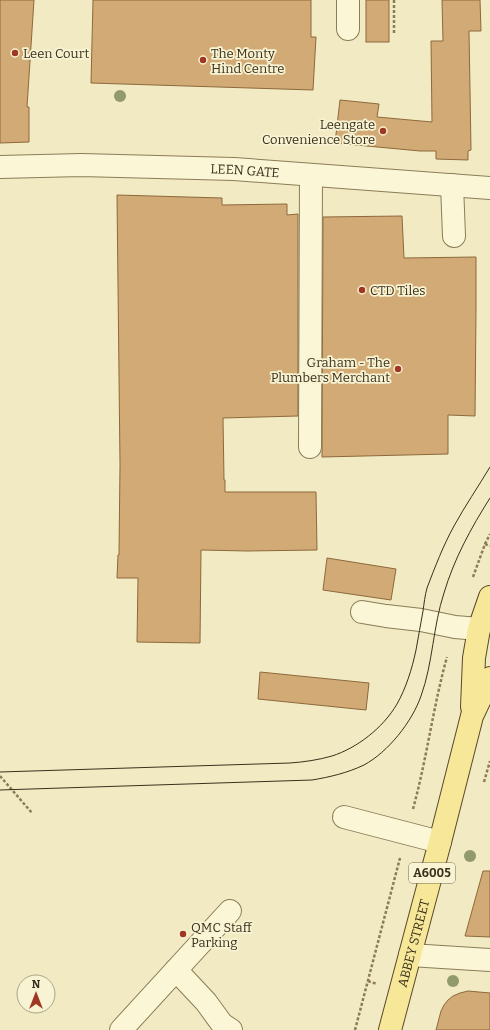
<svg xmlns="http://www.w3.org/2000/svg" width="490" height="1030" viewBox="0 0 490 1030" font-family="Bitter,serif">
<rect width="100%" height="100%" fill="#f1eac2"/>
<g fill="#d1aa76" stroke="#8d693c">
<polygon points="0,0 34,0 27,107 29,107 29,142 0,143"/>
<polygon points="93,0 311,0 311,37 316,37 313,90 91,83"/>
<rect x="366" y="0" width="23" height="42"/>
<polygon points="442,0 480,0 481,31 469,31 471,150 468,151 468,160 436,159 436,151 420,151 335,143 340,100 379,104 377,117 432,122 431,41 443,41"/>
<polygon points="117,195 222,198 222,205 287,204 287,215 298,214 298,416 223,418 224,480 225,480 225,492 316,492 317,550 247,551 201,550 200,643 137,642 138,578 117,578 118,555 119,555 120,465"/>
<polygon points="402,216 404,258 476,257 476,309 475,416 448,415 448,454 322,457 323,217"/>
<polygon points="327,558 396,569 391,600 323,590"/>
<polygon points="260,672 369,683 366,710 258,699"/>
<polygon points="483,871 490,871 490,937 465,936"/>
<polygon points="468,991 490,993 490,1030 436,1030 441,1011 444,1005 448,1000 453,996 460,993"/>
</g>
<g fill="none" stroke-linecap="round" stroke-linejoin="round">
<g stroke="#8c7c58" stroke-width="24">
<g id="minor">
<polyline points="348,0 348,29"/>
<path id="s1" d="M 0,167 L 81,165 L 234,169 L 490,188"/>
<polyline points="452,185 454,236"/>
<polyline points="310,447 311,175"/>
<polyline points="362,612 386,616 421,620 455,627 479,629"/>
<polyline points="344,817 440,842"/>
<polyline points="410,955 490,960"/>
<polyline points="176,970 206,1002 222,1024 231,1030"/>
<polyline points="121,1030 230,911"/>
</g>
</g>
<g stroke="#59492c" stroke-width="24">
<g id="major">
<polyline points="472,707 474,658 479,629 490,597"/>
<path id="s2" d="M 390,1030 L 440,842 L 472,716 L 490,678"/>
</g>
</g>
<g stroke="#8c7c58" stroke-width="2.5" stroke-dasharray="3 2" stroke-linecap="butt">
<polyline points="394,0 394,34"/>
<polyline points="485,544 490,546"/>
<polyline points="473,577 485,544 490,534"/>
<polyline points="0,776 32,813"/>
<polyline points="484,782 490,761"/>
<path d="M 413,809 C 427,758 433,707 447,657"/>
<polyline points="368,981 377,984"/>
<polyline points="355,1030 400,858"/>
</g>
<use href="#minor" stroke="#fbf6d6" stroke-width="22"/>
<use href="#major" stroke="#f6e898" stroke-width="22"/>
<g stroke="#3b301d" stroke-width="1">
<path d="M 0,772 L 290,763 C 304,762 318,760 332,756 C 357,748 383,728 397,704 C 406,688 412,669 416,650 C 418,637 421,624 423,611 C 424,604 425,595 427,588 C 435,567 443,546 454,526 C 465,506 478,487 490,467"/>
<path d="M 0,790 L 312,780 C 330,777 347,773 364,765 C 388,752 412,722 421,696 C 433,663 433,626 444,593 C 454,559 471,528 490,498"/>
</g>
</g>
<g fill="#919a6a">
<circle cx="120" cy="96" r="6"/>
<circle cx="470" cy="856" r="6"/>
<circle cx="453" cy="981" r="6"/>
</g>
<g fill="#9f3724" stroke="#f8f3d2" stroke-width="1.5">
<circle cx="15" cy="53" r="4"/>
<circle cx="203" cy="60" r="4"/>
<circle cx="383" cy="131" r="4"/>
<circle cx="362" cy="290" r="4"/>
<circle cx="398" cy="369" r="4"/>
<circle cx="183" cy="934" r="4"/>
</g>
<g text-anchor="middle" dominant-baseline="central" stroke-width="3.5" stroke-linejoin="round" paint-order="stroke">
<rect fill="#f8f3d2" stroke="#746a53" stroke-width="1" x="409" y="863" width="46" height="20" rx="3"/>
<g font-size="12" font-weight="bold" fill="#3b301d">
<text x="432" y="873">A6005</text>
</g>
<g font-size="13" fill="#3b301d" stroke="#f8f3d2" text-anchor="start">
<text x="23" y="53">Leen Court</text>
<text x="211" y="53">The Monty<tspan x="211" dy="15">Hind Centre</tspan></text>
<text x="375" y="124" text-anchor="end">Leengate<tspan x="375" dy="15">Convenience Store</tspan></text>
<text x="370" y="290">CTD Tiles</text>
<text x="390" y="362" text-anchor="end">Graham - The<tspan x="390" dy="15">Plumbers Merchant</tspan></text>
<text x="191" y="927">QMC Staff<tspan x="191" dy="15">Parking</tspan></text>
</g>
<g font-size="13" fill="#3b301d" stroke="#f8f3d2">
<text stroke="none"><textPath href="#s1" startOffset="245">LEEN GATE</textPath></text>
<text stroke="none"><textPath href="#s2" startOffset="90">ABBEY STREET</textPath></text>
</g>
</g>
<g transform="translate(36 994)"><circle r="19" fill="#f8f3d2" stroke="#aca58a"/>
<path d="M0-3L7 15L0 10L-7 15Z" fill="#9f3724"/>
<text y="-6" font-size="11" font-weight="bold" text-anchor="middle" fill="#3b301d">N</text>
</g>
</svg>
